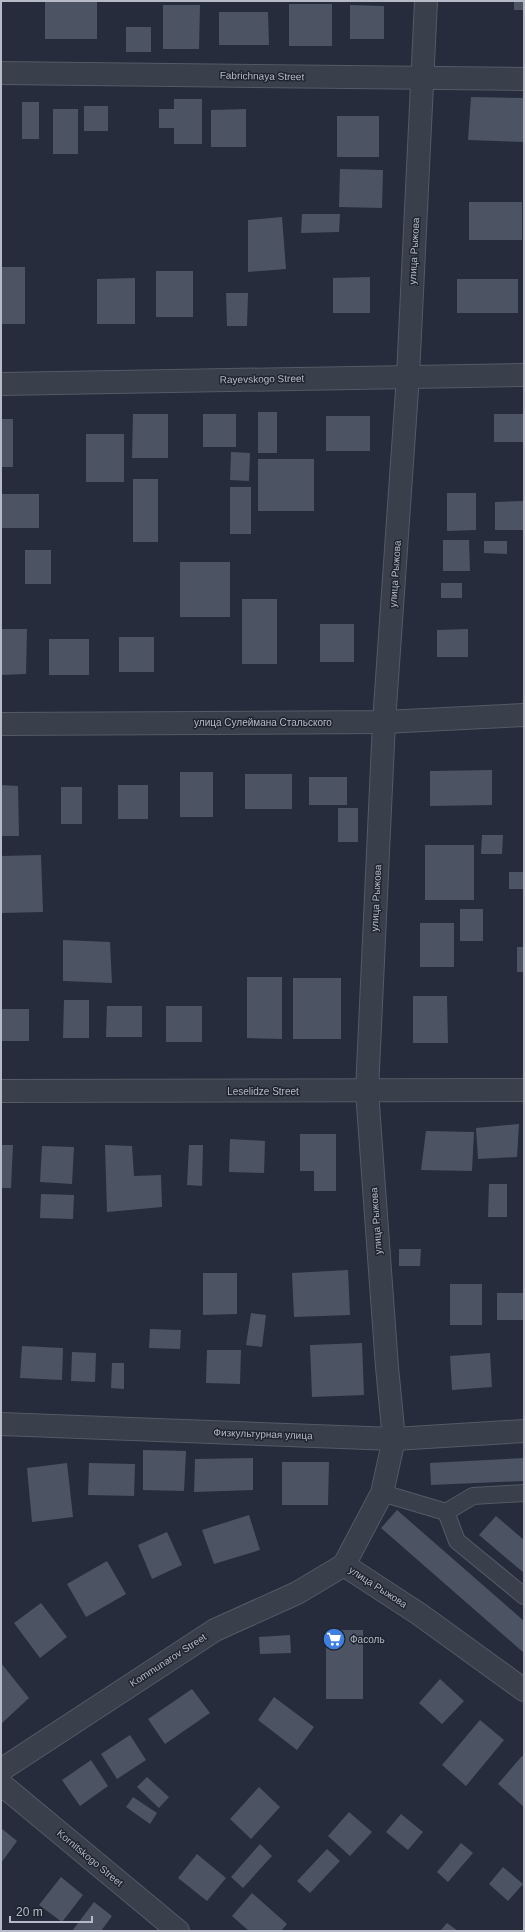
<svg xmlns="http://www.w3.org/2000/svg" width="525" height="1932" viewBox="0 0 525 1932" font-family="Helvetica,sans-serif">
<rect width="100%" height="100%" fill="#262c3b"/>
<g fill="#4c5363">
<rect x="45" y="1" width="52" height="38"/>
<rect x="514" y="1" width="10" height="9"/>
<rect x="289" y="4" width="43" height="42"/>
<polygon points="163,5 200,5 199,49 163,49"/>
<polygon points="350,5 384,6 384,39 350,39"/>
<polygon points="219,12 268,12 269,45 219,45"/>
<rect x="126" y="27" width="25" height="25"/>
<polygon points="471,97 524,98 524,142 468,140"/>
<polygon points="174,99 202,99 202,144 174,144 174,128 159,128 159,109 174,109"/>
<rect x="22" y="102" width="17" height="37"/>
<rect x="84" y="106" width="24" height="25"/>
<rect x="53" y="109" width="25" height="45"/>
<polygon points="246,109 246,147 211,147 211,110"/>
<rect x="337" y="116" width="42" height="41"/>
<polygon points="340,169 383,170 382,208 339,207"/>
<rect x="469" y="202" width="53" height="38"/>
<polygon points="302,214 340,214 339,232 301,233"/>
<polygon points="282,217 286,269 248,272 248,220"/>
<rect x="1" y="267" width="24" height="57"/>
<rect x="156" y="271" width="37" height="46"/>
<polygon points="370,277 370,313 333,313 333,278"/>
<polygon points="135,278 135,324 97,324 97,279"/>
<rect x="457" y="279" width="61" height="34"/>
<polygon points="226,293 248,293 247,326 227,326"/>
<rect x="258" y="412" width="19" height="41"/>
<polygon points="133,414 168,414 168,458 132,458"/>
<rect x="203" y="414" width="33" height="33"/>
<rect x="494" y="414" width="30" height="28"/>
<rect x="326" y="416" width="44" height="35"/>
<rect x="1" y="419" width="12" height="48"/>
<rect x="86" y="434" width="38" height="48"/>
<polygon points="231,452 250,453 249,481 230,480"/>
<rect x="258" y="459" width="56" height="52"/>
<rect x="133" y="479" width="25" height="63"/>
<rect x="230" y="487" width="21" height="47"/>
<polygon points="447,493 476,493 476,530 447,531"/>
<rect x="1" y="494" width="38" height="34"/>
<polygon points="524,501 524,530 495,530 495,502"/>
<polygon points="443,540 469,540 470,571 443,571"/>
<polygon points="484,541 507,541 507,554 484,553"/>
<rect x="25" y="550" width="26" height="34"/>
<rect x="180" y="562" width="50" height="55"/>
<rect x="441" y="583" width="21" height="15"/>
<rect x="242" y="599" width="35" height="65"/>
<rect x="320" y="624" width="34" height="38"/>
<polygon points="1,629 27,629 26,674 1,675"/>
<polygon points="468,629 468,657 437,657 437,630"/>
<rect x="119" y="637" width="35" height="35"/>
<rect x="49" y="639" width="40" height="36"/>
<polygon points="492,770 492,805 430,806 430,771"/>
<rect x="180" y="772" width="33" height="45"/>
<rect x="245" y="774" width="47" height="35"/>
<rect x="309" y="777" width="38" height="28"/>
<polygon points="1,785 18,786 19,836 1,836"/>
<rect x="118" y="785" width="30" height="34"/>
<rect x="61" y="787" width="21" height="37"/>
<rect x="338" y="808" width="20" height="34"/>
<polygon points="482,835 503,835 502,854 481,854"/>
<rect x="425" y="845" width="49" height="55"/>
<polygon points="41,855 43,912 1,913 1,856"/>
<rect x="509" y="872" width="15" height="17"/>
<rect x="460" y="909" width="23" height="32"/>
<rect x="420" y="923" width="34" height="44"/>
<polygon points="63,940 110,942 112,983 63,981"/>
<rect x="517" y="947" width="7" height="25"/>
<polygon points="247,977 282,977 282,1039 247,1038"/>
<rect x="293" y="978" width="48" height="61"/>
<polygon points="413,996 447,996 448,1043 413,1043"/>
<polygon points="64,1000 89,1000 89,1038 63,1038"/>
<polygon points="107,1006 142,1006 142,1037 106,1037"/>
<rect x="166" y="1006" width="36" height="36"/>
<rect x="1" y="1009" width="28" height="32"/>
<polygon points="519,1124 517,1157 478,1159 476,1128"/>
<polygon points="426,1131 474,1132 472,1171 421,1170"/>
<polygon points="300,1134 336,1134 336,1191 314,1191 314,1171 300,1171"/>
<polygon points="230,1139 265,1141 264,1173 229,1172"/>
<polygon points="1,1145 13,1145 11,1188 1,1188"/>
<polygon points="105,1145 132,1146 134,1176 161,1175 162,1207 107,1212"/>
<polygon points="189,1145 203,1145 202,1186 187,1185"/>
<polygon points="42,1146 74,1147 72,1184 40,1182"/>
<polygon points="489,1184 507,1184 507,1217 488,1217"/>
<polygon points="41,1194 74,1195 73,1219 40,1218"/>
<polygon points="399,1249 421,1249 420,1266 399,1266"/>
<polygon points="348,1270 350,1315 294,1317 292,1273"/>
<polygon points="203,1273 237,1273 237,1314 203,1315"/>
<rect x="450" y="1284" width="32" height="41"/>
<rect x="497" y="1293" width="27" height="27"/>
<polygon points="251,1313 266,1315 262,1347 246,1345"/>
<polygon points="150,1329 181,1330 180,1349 149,1348"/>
<polygon points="362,1343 364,1395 312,1397 310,1345"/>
<polygon points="22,1346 63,1348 62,1380 20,1378"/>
<polygon points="207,1350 241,1350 240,1384 206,1383"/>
<polygon points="72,1352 96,1353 95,1382 71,1381"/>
<polygon points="490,1353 492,1387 452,1390 450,1356"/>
<polygon points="112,1363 124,1363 124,1389 111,1388"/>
<polygon points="143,1450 186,1451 184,1491 143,1490"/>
<polygon points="253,1458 253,1490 194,1492 195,1459"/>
<polygon points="524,1458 524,1481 431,1485 430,1463"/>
<polygon points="282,1462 329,1462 328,1505 282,1505"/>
<polygon points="67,1463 73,1517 32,1522 27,1468"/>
<polygon points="89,1463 135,1464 134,1496 88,1495"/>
<polygon points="397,1510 524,1621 524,1653 381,1528"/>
<polygon points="249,1515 260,1550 214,1564 202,1530"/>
<polygon points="496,1516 524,1540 524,1573 479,1535"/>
<polygon points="167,1532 182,1565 152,1579 138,1545"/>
<polygon points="107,1561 126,1594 86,1617 67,1584"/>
<polygon points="41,1603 67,1637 40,1658 14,1623"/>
<rect x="326" y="1630" width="37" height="69"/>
<polygon points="290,1635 291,1653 260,1654 259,1637"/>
<polygon points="1,1663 29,1698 1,1724"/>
<polygon points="440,1679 464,1701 442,1724 419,1703"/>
<polygon points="192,1689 210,1713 165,1744 148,1719"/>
<polygon points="274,1697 314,1727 297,1750 258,1720"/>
<polygon points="480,1720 504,1740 466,1786 442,1765"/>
<polygon points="130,1735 146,1760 117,1779 101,1754"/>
<polygon points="522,1756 524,1757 524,1807 498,1784"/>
<polygon points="91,1760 108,1786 80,1806 62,1780"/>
<polygon points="147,1777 169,1797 159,1808 137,1787"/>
<polygon points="259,1787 280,1807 251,1839 230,1819"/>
<polygon points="133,1797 157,1813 150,1824 126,1807"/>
<polygon points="349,1812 372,1832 350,1856 328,1836"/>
<polygon points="401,1814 423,1832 408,1850 386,1832"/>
<polygon points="1,1828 17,1841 1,1863"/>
<polygon points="461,1843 473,1853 448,1882 437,1872"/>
<polygon points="260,1844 272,1856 243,1888 231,1877"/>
<polygon points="327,1849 340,1861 310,1893 297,1881"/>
<polygon points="197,1854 226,1878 207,1901 178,1878"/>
<polygon points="503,1867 523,1884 508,1901 489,1884"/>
<polygon points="61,1877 83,1895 62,1922 39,1905"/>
<polygon points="252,1893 287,1924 281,1931 249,1931 232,1916"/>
<polygon points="94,1902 112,1916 101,1931 72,1931"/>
<polygon points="447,1923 458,1931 440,1931"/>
</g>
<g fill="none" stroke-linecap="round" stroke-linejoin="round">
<g stroke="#545a66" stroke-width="18">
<g id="service">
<polyline points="382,1493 446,1512 473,1496 524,1493"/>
<polyline points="446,1512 457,1541 524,1596"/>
</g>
</g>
<g stroke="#545a66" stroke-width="24">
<g id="minor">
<polyline points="1,73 524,79"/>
<polyline points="1,384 524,375"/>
<polyline points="1,724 384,722 524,715"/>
<polyline points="1,1091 524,1090"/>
<polyline points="1,1424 394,1439 524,1431"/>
<polyline points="344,1565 382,1493 394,1439 387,1367 367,1091 384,722 408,376 426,1"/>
<polyline points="344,1565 419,1614 524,1690"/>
<polyline points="1,1770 215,1630 297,1593 344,1565"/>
<polyline points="1,1784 178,1931"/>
</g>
</g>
<use href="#service" stroke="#393f4b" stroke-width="16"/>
<use href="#minor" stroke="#393f4b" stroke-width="22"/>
</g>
<defs>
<g id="supermarket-disc" transform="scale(1.15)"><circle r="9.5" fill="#3f7fe0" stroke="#1e2430"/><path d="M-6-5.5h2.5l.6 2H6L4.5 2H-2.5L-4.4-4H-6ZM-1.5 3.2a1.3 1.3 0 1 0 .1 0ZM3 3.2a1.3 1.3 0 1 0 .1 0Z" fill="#fff"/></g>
</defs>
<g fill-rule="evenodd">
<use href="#supermarket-disc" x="334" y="1639"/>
</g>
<g text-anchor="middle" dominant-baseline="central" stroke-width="3" stroke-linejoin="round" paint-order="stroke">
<g font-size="10" fill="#b5bac6" stroke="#1e2430">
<text transform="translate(262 76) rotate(1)">Fabrichnaya Street</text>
<text transform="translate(414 251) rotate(-87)">улица Рыжова</text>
<text transform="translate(262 379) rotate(-1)">Rayevskogo Street</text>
<text transform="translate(395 574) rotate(-86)">улица Рыжова</text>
<text x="263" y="722">улица Сулеймана Стальского</text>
<text transform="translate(376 898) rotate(-87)">улица Рыжова</text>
<text x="263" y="1091">Leselidze Street</text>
<text transform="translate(376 1221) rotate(-94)">улица Рыжова</text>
<text transform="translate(263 1434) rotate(2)">Физкультурная улица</text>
<text transform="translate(378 1587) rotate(33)">улица Рыжова</text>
<text transform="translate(168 1660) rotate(-33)">Kommunarov Street</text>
<text transform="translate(90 1858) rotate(40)">Kornitskogo Street</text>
</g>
<g font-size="10" fill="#b5bac6" stroke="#1e2430" text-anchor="start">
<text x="350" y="1639">Фасоль</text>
</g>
</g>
<rect width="525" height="1932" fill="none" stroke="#b5bac6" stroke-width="4"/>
<path d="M10 1916v6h82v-6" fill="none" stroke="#b5bac6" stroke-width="2"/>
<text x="16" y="1916" font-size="12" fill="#b5bac6" stroke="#1e2430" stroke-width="3" paint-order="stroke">20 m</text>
</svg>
